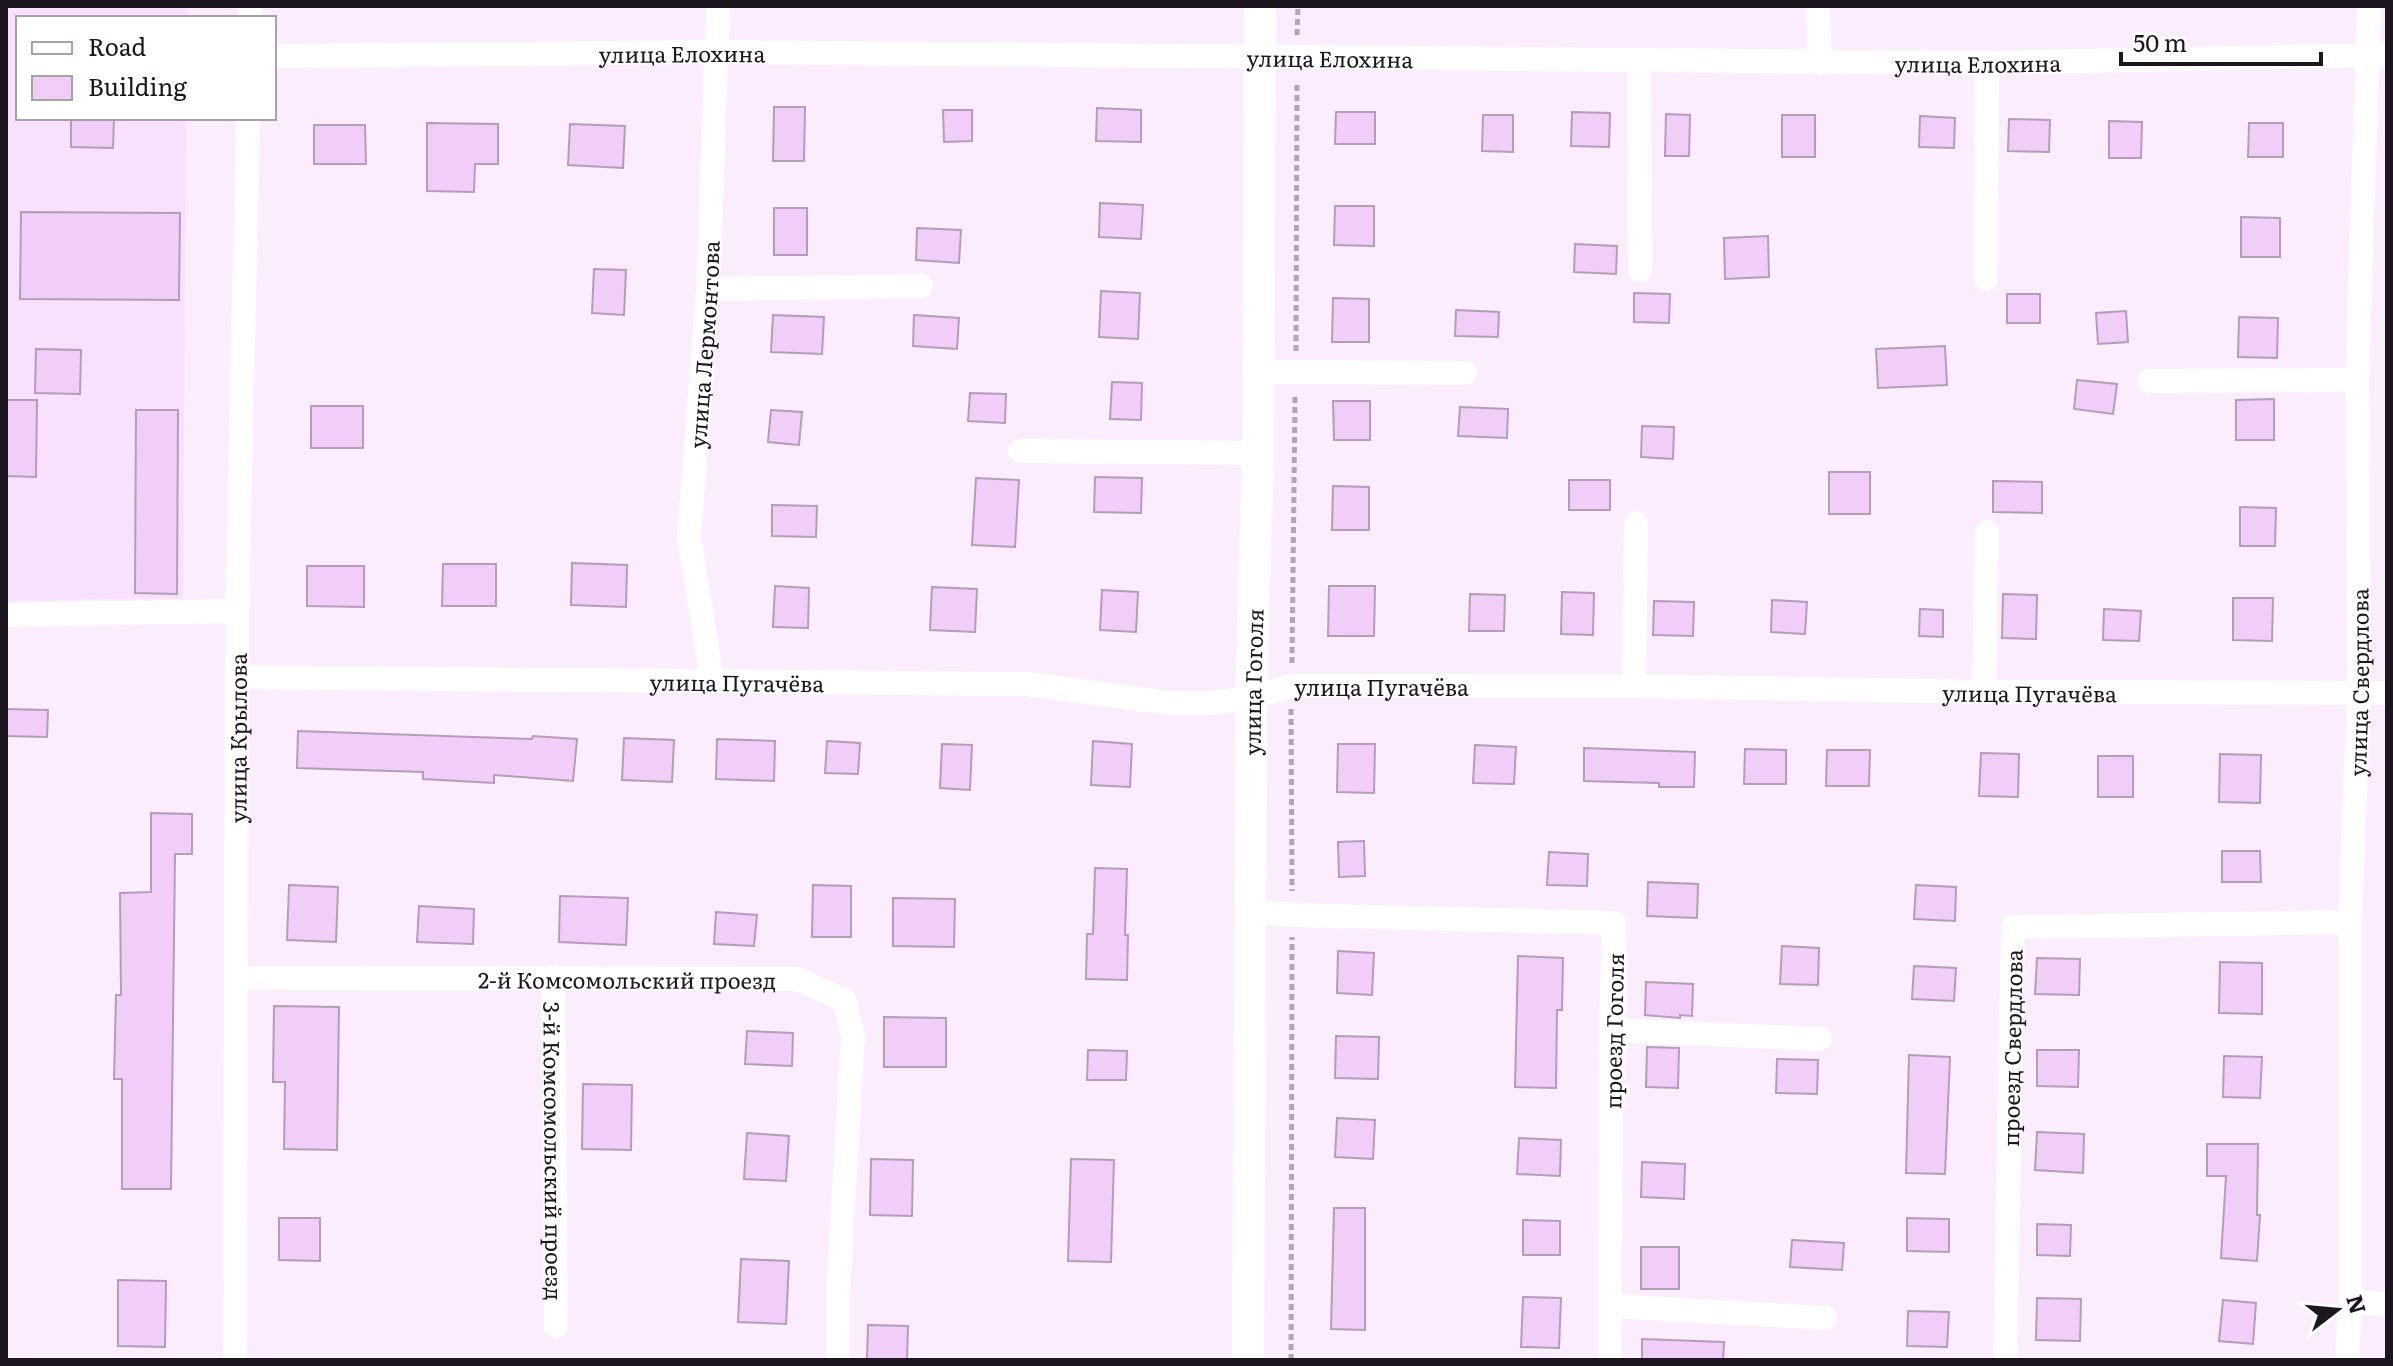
<svg xmlns="http://www.w3.org/2000/svg" width="2393" height="1366" viewBox="0 0 2393 1366" font-family="Literata,serif">
<rect width="100%" height="100%" fill="#fbedfe"/>
<polygon fill="#f8e1fc" points="6,6 187,6 187,18 18,18 18,118 186,118 183,598 6,601"/>
<g fill="#f1cef7" stroke="#b49db7" stroke-width="2">
<polygon points="774,107 805,107 804,161 773,161"/>
<polygon points="1097,108 1141,110 1141,142 1096,141"/>
<polygon points="943,110 972,110 972,141 944,142"/>
<polygon points="1336,112 1375,112 1375,144 1335,144"/>
<polygon points="1572,112 1610,113 1609,147 1571,146"/>
<polygon points="1666,114 1690,115 1689,156 1665,156"/>
<polygon points="1483,115 1513,115 1513,152 1482,151"/>
<rect x="1782" y="115" width="33" height="42"/>
<polygon points="1920,116 1955,118 1954,148 1919,147"/>
<polygon points="71,118 114,118 113,148 71,147"/>
<polygon points="2009,119 2050,120 2049,152 2008,151"/>
<polygon points="2109,121 2142,122 2141,158 2109,158"/>
<polygon points="427,123 498,124 498,164 475,164 474,192 427,191"/>
<polygon points="2249,123 2283,123 2283,157 2248,157"/>
<polygon points="570,124 625,126 623,168 568,165"/>
<polygon points="314,125 365,125 366,164 314,164"/>
<polygon points="1100,203 1143,205 1141,239 1099,237"/>
<polygon points="1335,206 1374,206 1374,246 1334,245"/>
<rect x="774" y="208" width="33" height="47"/>
<polygon points="21,212 180,213 179,300 20,299"/>
<polygon points="2241,217 2280,218 2280,257 2241,257"/>
<polygon points="917,228 961,230 959,263 916,260"/>
<polygon points="1768,236 1769,277 1725,279 1724,238"/>
<polygon points="1575,244 1617,246 1616,274 1574,272"/>
<polygon points="594,269 626,270 624,315 592,313"/>
<polygon points="1101,291 1140,293 1138,339 1099,337"/>
<polygon points="1634,293 1670,294 1669,323 1634,322"/>
<rect x="2007" y="294" width="33" height="29"/>
<polygon points="1333,298 1369,299 1369,342 1332,342"/>
<polygon points="1456,310 1499,312 1498,337 1455,336"/>
<polygon points="2126,311 2128,342 2098,344 2096,313"/>
<polygon points="773,315 824,317 822,354 771,352"/>
<polygon points="914,315 959,318 957,349 913,346"/>
<polygon points="2239,317 2278,318 2277,358 2238,357"/>
<polygon points="1945,346 1947,385 1878,388 1876,349"/>
<polygon points="36,349 81,350 80,394 35,393"/>
<polygon points="2077,380 2117,384 2113,414 2074,409"/>
<polygon points="1112,382 1142,383 1141,420 1110,419"/>
<polygon points="970,393 1006,394 1005,423 968,421"/>
<polygon points="2274,399 2274,440 2236,440 2236,400"/>
<polygon points="6,400 37,400 36,477 6,476"/>
<polygon points="1333,401 1370,401 1370,440 1334,440"/>
<rect x="311" y="406" width="52" height="42"/>
<polygon points="1460,407 1508,409 1507,438 1458,436"/>
<polygon points="136,410 178,410 177,594 135,593"/>
<polygon points="771,410 802,412 799,445 768,442"/>
<polygon points="1642,426 1674,427 1673,459 1641,457"/>
<rect x="1829" y="472" width="41" height="42"/>
<polygon points="1095,477 1142,478 1141,513 1094,512"/>
<polygon points="976,478 1019,480 1015,547 972,545"/>
<rect x="1569" y="480" width="41" height="30"/>
<polygon points="1993,481 2042,482 2042,513 1993,512"/>
<polygon points="1333,486 1369,487 1369,530 1332,530"/>
<polygon points="772,505 817,506 816,537 772,536"/>
<polygon points="2240,507 2276,508 2275,546 2240,546"/>
<polygon points="572,563 627,565 626,607 571,605"/>
<polygon points="443,564 496,564 496,606 442,606"/>
<polygon points="307,566 364,566 364,607 307,606"/>
<polygon points="775,586 809,588 808,628 773,627"/>
<polygon points="1329,586 1375,586 1374,636 1328,636"/>
<polygon points="932,587 977,589 975,632 930,630"/>
<polygon points="1102,590 1138,592 1136,632 1100,630"/>
<polygon points="1562,592 1594,593 1593,635 1561,634"/>
<polygon points="1470,594 1505,595 1504,631 1469,631"/>
<polygon points="2003,594 2037,595 2036,639 2002,638"/>
<polygon points="2233,598 2273,598 2272,641 2233,640"/>
<polygon points="1772,600 1807,602 1805,634 1771,632"/>
<polygon points="1654,601 1694,602 1693,636 1653,635"/>
<polygon points="1920,609 1943,610 1943,637 1919,636"/>
<polygon points="2104,609 2141,611 2139,641 2103,640"/>
<polygon points="6,709 48,710 47,737 6,736"/>
<polygon points="298,731 532,739 533,736 577,739 573,781 494,775 494,783 423,779 423,772 297,768"/>
<polygon points="624,738 674,740 672,782 622,780"/>
<polygon points="717,739 775,741 774,781 716,779"/>
<polygon points="827,741 860,743 858,774 825,773"/>
<polygon points="1093,741 1132,744 1130,787 1091,785"/>
<polygon points="942,744 972,745 970,790 940,788"/>
<polygon points="1338,744 1375,744 1374,793 1337,792"/>
<polygon points="1475,745 1516,747 1514,784 1473,783"/>
<polygon points="1584,748 1695,752 1694,787 1659,787 1659,783 1584,781"/>
<polygon points="1745,749 1786,750 1786,784 1744,784"/>
<polygon points="1827,750 1870,750 1869,786 1826,786"/>
<polygon points="1981,753 2019,754 2018,797 1979,796"/>
<polygon points="2220,754 2261,755 2260,803 2219,802"/>
<rect x="2098" y="756" width="35" height="41"/>
<polygon points="151,813 192,814 192,854 175,854 171,1189 122,1189 122,1079 114,1079 116,995 121,995 120,893 151,892"/>
<polygon points="1364,841 1365,876 1339,877 1338,842"/>
<polygon points="2222,851 2260,851 2261,882 2222,882"/>
<polygon points="1549,852 1588,854 1587,886 1547,885"/>
<polygon points="1095,868 1127,869 1125,935 1128,935 1127,980 1086,979 1087,934 1093,934"/>
<polygon points="1648,882 1698,884 1697,918 1647,916"/>
<polygon points="289,885 338,887 336,942 287,940"/>
<polygon points="813,885 851,886 851,937 812,937"/>
<polygon points="1916,885 1956,887 1955,921 1914,919"/>
<polygon points="560,896 628,898 626,945 559,942"/>
<polygon points="893,898 955,899 954,947 893,946"/>
<polygon points="419,906 474,909 473,944 417,942"/>
<polygon points="716,912 757,915 754,946 714,944"/>
<polygon points="1782,946 1819,948 1818,985 1780,984"/>
<polygon points="1338,951 1374,953 1372,995 1337,993"/>
<polygon points="1518,956 1563,958 1562,1010 1557,1010 1556,1088 1515,1087"/>
<polygon points="2037,958 2080,959 2079,995 2035,994"/>
<polygon points="2220,962 2262,963 2262,1014 2219,1013"/>
<polygon points="1914,966 1956,968 1954,1001 1912,999"/>
<polygon points="1646,982 1693,984 1692,1016 1680,1015 1680,1018 1645,1015"/>
<polygon points="274,1006 339,1007 337,1150 284,1149 285,1082 273,1082"/>
<polygon points="884,1017 946,1018 946,1067 884,1067"/>
<polygon points="747,1031 793,1033 792,1066 745,1064"/>
<polygon points="1336,1036 1379,1037 1378,1079 1335,1078"/>
<polygon points="1647,1047 1679,1048 1678,1088 1646,1087"/>
<polygon points="1088,1050 1127,1051 1126,1080 1087,1080"/>
<polygon points="2037,1050 2079,1050 2078,1087 2037,1086"/>
<polygon points="1909,1055 1950,1057 1945,1174 1906,1173"/>
<polygon points="2224,1056 2262,1057 2260,1098 2223,1097"/>
<polygon points="1777,1059 1818,1060 1817,1094 1776,1093"/>
<polygon points="583,1084 632,1085 631,1150 582,1149"/>
<polygon points="1337,1118 1375,1120 1373,1159 1335,1157"/>
<polygon points="2037,1132 2084,1134 2083,1173 2035,1170"/>
<polygon points="747,1133 789,1136 786,1181 744,1179"/>
<polygon points="1519,1138 1561,1140 1560,1176 1517,1174"/>
<polygon points="2207,1144 2258,1144 2257,1215 2260,1215 2257,1261 2221,1258 2226,1176 2207,1176"/>
<polygon points="871,1159 913,1160 912,1216 870,1215"/>
<polygon points="1071,1159 1114,1160 1111,1262 1068,1261"/>
<polygon points="1642,1162 1685,1164 1684,1199 1641,1197"/>
<polygon points="1334,1208 1365,1208 1365,1330 1331,1329"/>
<polygon points="279,1218 320,1218 320,1261 279,1260"/>
<polygon points="1907,1218 1949,1219 1949,1252 1907,1251"/>
<polygon points="1523,1220 1560,1221 1560,1255 1523,1255"/>
<polygon points="2037,1224 2071,1225 2070,1256 2037,1255"/>
<polygon points="1792,1240 1844,1243 1842,1270 1790,1267"/>
<rect x="1641" y="1247" width="38" height="42"/>
<polygon points="741,1259 789,1261 786,1324 738,1322"/>
<polygon points="118,1280 166,1281 165,1347 118,1346"/>
<polygon points="1523,1297 1561,1298 1559,1348 1521,1347"/>
<polygon points="2037,1298 2081,1299 2080,1341 2036,1340"/>
<polygon points="2223,1300 2256,1303 2253,1344 2219,1341"/>
<polygon points="1908,1311 1949,1312 1947,1347 1907,1346"/>
<polygon points="868,1325 908,1326 907,1360 867,1360"/>
<polygon points="1642,1339 1724,1342 1723,1360 1642,1360"/>
</g>
<g fill="none" stroke-linecap="round" stroke-linejoin="round">
<g stroke="#b1a5b4" stroke-width="5" stroke-dasharray="6 4" stroke-linecap="butt">
<polyline points="1297,35 1298,6"/>
<polyline points="1296,351 1297,81"/>
<polyline points="1292,663 1295,397"/>
<polyline points="1291,709 1292,891"/>
<polyline points="1291,1360 1292,937"/>
</g>
<g stroke="#fff" stroke-width="24">
<polyline points="1818,6 1820,63"/>
<polyline points="250,18 250,6"/>
<path id="s1" d="M 274,56 L 717,52 L 1987,63 L 2387,55"/>
<polyline points="1639,61 1640,270"/>
<polyline points="1986,279 1987,63"/>
<polyline points="708,289 921,286"/>
<polyline points="1259,372 1465,373"/>
<polyline points="2149,381 2357,380"/>
<polyline points="1020,451 1258,453"/>
<polyline points="6,615 237,611"/>
<path id="s2" d="M 237,677 L 1028,684 L 1168,703 L 1210,703 L 1251,698 L 1291,686 L 1634,686 L 1984,692 L 2387,693"/>
<path id="s3" d="M 712,680 L 689,536 L 708,289 L 718,6"/>
<polyline points="1634,686 1636,523"/>
<polyline points="1984,692 1987,532"/>
<polyline points="1250,911 1292,915 1614,923 1611,1030 1610,1360"/>
<path id="s4" d="M 553,977 L 556,1326"/>
<path id="s5" d="M 237,978 L 797,979 L 844,1000 L 853,1036 L 838,1292 L 838,1360"/>
<polyline points="1611,1030 1820,1039"/>
<polyline points="2350,1302 2387,1304"/>
<polyline points="1612,1306 1825,1318"/>
<path id="s6" d="M 235,1360 L 237,611 L 248,118"/>
<path id="s7" d="M 2005,1360 L 2013,927 L 2350,922"/>
<path id="s8" d="M 2347,1360 L 2350,1302 L 2350,922 L 2359,692 L 2357,380 L 2369,6"/>
</g>
<path stroke="#fff" stroke-width="32" id="s9" d="M 1248,1360 L 1251,698 L 1258,453 L 1260,6"/>
</g>
<g text-anchor="middle" dominant-baseline="central" stroke-width="7" stroke-linejoin="round" paint-order="stroke">
<g font-size="22" fill="#1d151f" stroke="#fff">
<text stroke="none"><textPath href="#s1" startOffset="408">улица Елохина</textPath></text>
<text stroke="none"><textPath href="#s1" startOffset="1056">улица Елохина</textPath></text>
<text stroke="none"><textPath href="#s1" startOffset="1704">улица Елохина</textPath></text>
<text stroke="none"><textPath href="#s3" startOffset="338">улица Лермонтова</textPath></text>
<text stroke="none"><textPath href="#s2" startOffset="500">улица Пугачёва</textPath></text>
<text stroke="none"><textPath href="#s9" startOffset="678">улица Гоголя</textPath></text>
<text stroke="none"><textPath href="#s8" startOffset="678">улица Свердлова</textPath></text>
<text stroke="none"><textPath href="#s2" startOffset="1148">улица Пугачёва</textPath></text>
<text stroke="none"><textPath href="#s2" startOffset="1796">улица Пугачёва</textPath></text>
<text stroke="none"><textPath href="#s6" startOffset="622">улица Крылова</textPath></text>
<text stroke="none"><textPath href="#s5" startOffset="390">2-й Комсомольский проезд</textPath></text>
<text transform="translate(1613 1031) rotate(-89)">проезд Гоголя</text>
<text stroke="none"><textPath href="#s7" startOffset="312">проезд Свердлова</textPath></text>
<text stroke="none"><textPath href="#s4" startOffset="174">3-й Комсомольский проезд</textPath></text>
</g>
</g>
<rect width="2393" height="1366" fill="none" stroke="#1d151f" stroke-width="16"/>
<rect x="16" y="16" width="260" height="104" fill="#ffffff" stroke="#a5a1a5" stroke-width="2"/>
<rect x="32" y="42" width="40" height="12" fill="#ffffff" stroke="#a5a1a5" stroke-width="2"/>
<text x="88" y="56" font-size="24" fill="#1d151f">Road</text>
<rect x="32" y="76" width="40" height="24" fill="#f1cef7" stroke="#a5a1a5" stroke-width="2"/>
<text x="88" y="96" font-size="24" fill="#1d151f">Building</text>
<g transform="translate(2337 1310) rotate(74)" stroke="#ffffff" stroke-width="6" paint-order="stroke">
<path d="M0-6L14 30L0 20L-14 30Z" fill="#1d151f"/>
<text y="-12" font-size="22" font-weight="bold" text-anchor="middle" fill="#1d151f">N</text>
</g>
<path d="M2121 52v12h200v-12" fill="none" stroke="#1d151f" stroke-width="4"/>
<text x="2133" y="52" font-size="24" fill="#1d151f" stroke="#ffffff" stroke-width="6" paint-order="stroke">50 m</text>
</svg>
